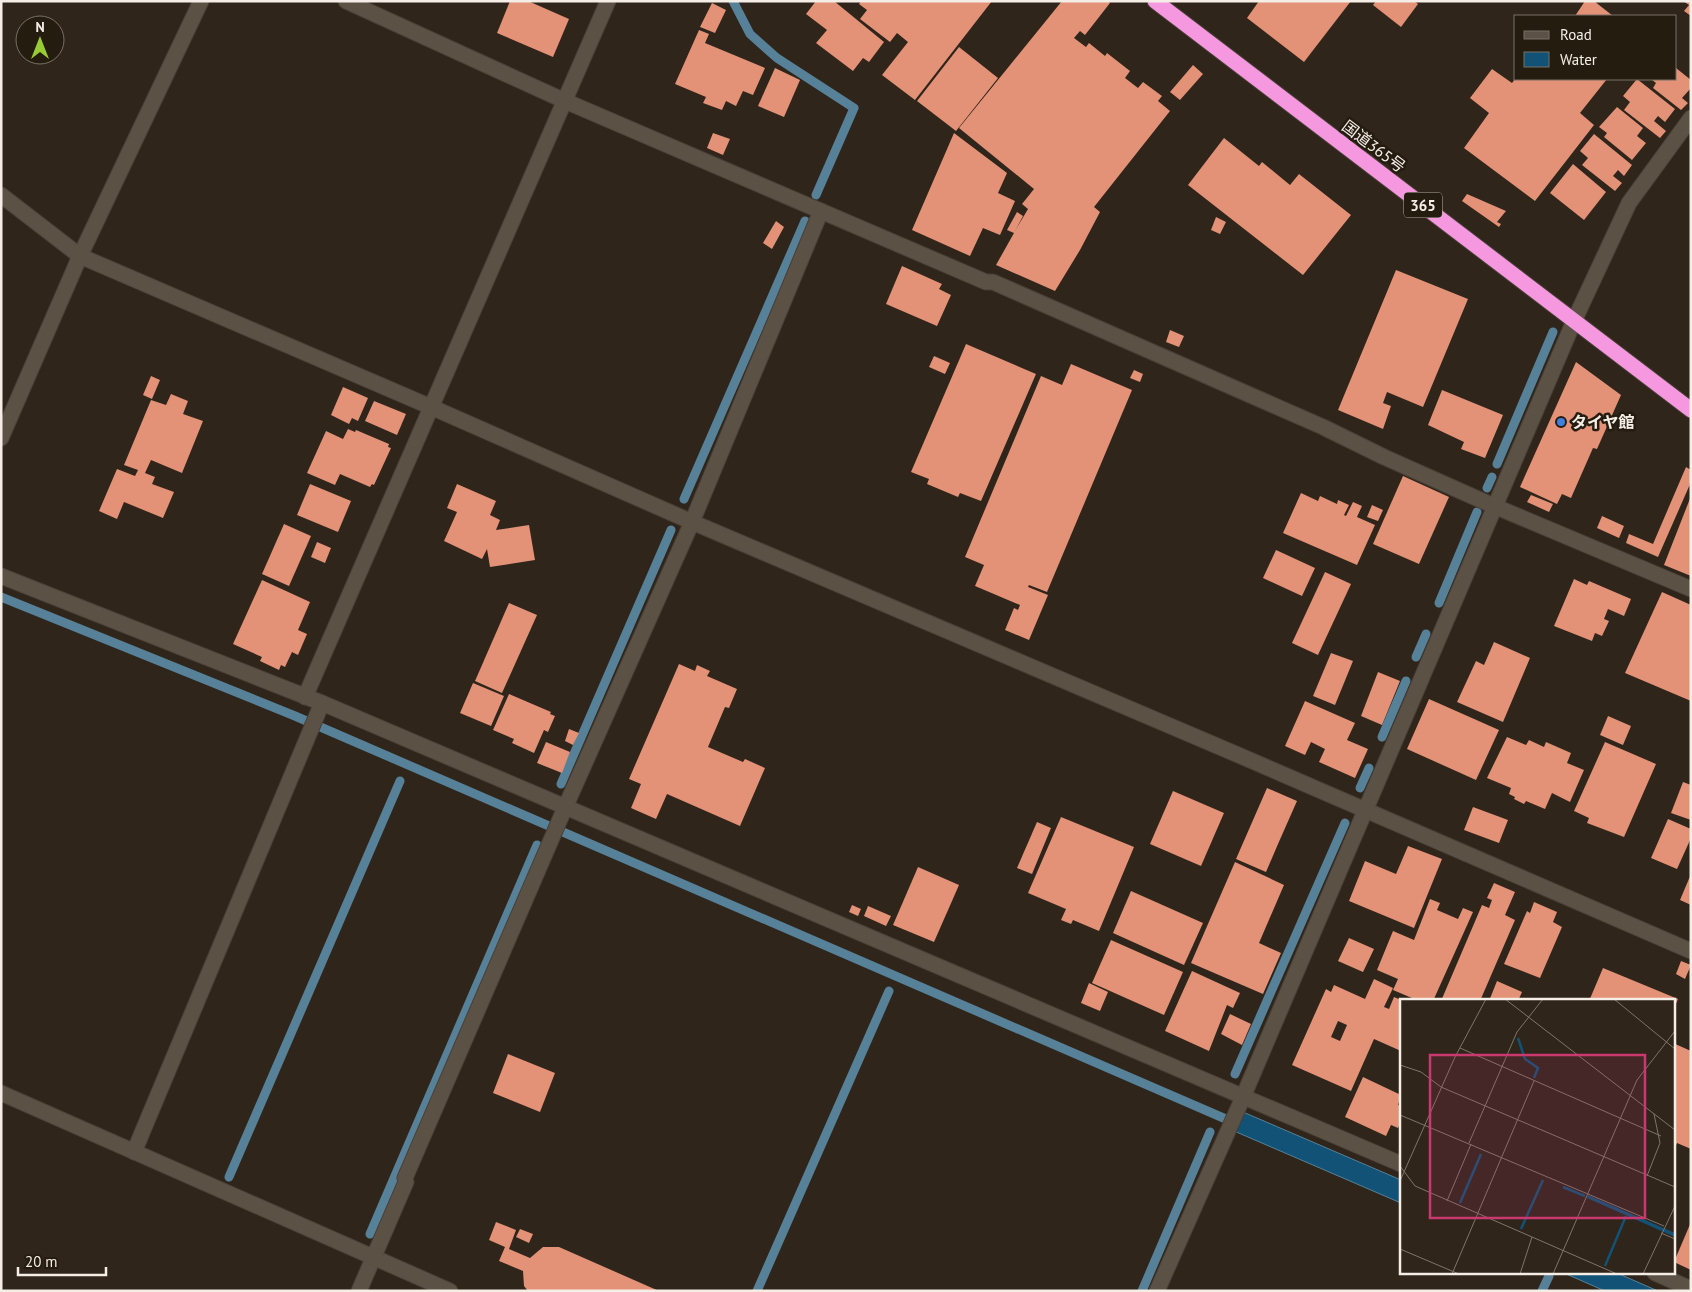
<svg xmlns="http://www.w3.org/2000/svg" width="1692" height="1292" viewBox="0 0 1692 1292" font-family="'PT Sans','Noto Sans JP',sans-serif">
<rect width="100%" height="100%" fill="#2f251a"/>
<g fill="#125276" stroke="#568198">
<polygon points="1243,1112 1401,1180 1401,1203 1234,1131"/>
<polygon points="1564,1273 1617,1273 1658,1291 1605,1291"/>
</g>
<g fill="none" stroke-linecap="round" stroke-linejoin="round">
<g stroke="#568198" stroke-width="9">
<polyline points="733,1 750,34 777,58 854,108 816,195"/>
<polyline points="1497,464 1553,332"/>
<polyline points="1487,488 1492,477"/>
<polyline points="684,499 805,221"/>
<polyline points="1,597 295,716 1235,1123"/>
<polyline points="1439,603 1477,512"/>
<polyline points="1416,657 1426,634"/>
<polyline points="1382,737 1406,681"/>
<polyline points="561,784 671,530"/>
<polyline points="1360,788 1369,768"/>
<polyline points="1235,1074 1345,823"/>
<polyline points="229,1177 400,781"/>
<polyline points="370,1234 537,845"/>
<polyline points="757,1291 889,991"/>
<polyline points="1142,1291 1210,1132"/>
<polyline points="1542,1291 1549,1276"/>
</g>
</g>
<g fill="#e39177" fill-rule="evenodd">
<polygon points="510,1 528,1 569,19 553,57 497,33"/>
<polygon points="816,1 834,1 884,42 869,62 863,58 853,71 816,43 827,30 806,14"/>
<polygon points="861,1 992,1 915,100 882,75 908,42 897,33 890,42 860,19 867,10 859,4"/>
<polygon points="1062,1 1108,1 1110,3 1085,35 1080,31 1074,38 1086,47 1089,43 1105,56 1107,53 1130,71 1125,78 1138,88 1143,82 1162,96 1158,101 1170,111 1094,207 1100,212 1080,250 1055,291 996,265 1014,233 1007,230 1017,212 1023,216 1015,231 1028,209 1022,204 1034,189 959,128"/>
<polygon points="1259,1 1351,1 1304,62 1247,18"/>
<polygon points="1376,1 1414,1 1418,4 1401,27 1373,5"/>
<polygon points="1585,1 1594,1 1613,16 1575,16"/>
<polygon points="1683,1 1691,1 1691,16 1684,11 1689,5"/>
<polygon points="712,3 726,10 715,33 700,27"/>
<polygon points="699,30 709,34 705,43 765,68 753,95 743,91 736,106 726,101 722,110 703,103 706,97 675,84"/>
<polygon points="959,47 998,78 956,131 917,101"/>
<polygon points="1193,65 1203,74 1180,100 1170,92"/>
<polygon points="775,68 800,80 784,117 758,106"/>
<polygon points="1676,68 1691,80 1691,88 1682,98 1688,103 1681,110 1653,88 1656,83 1651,79 1676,79"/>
<polygon points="1492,69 1512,83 1515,79 1607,79 1580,113 1594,125 1535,201 1464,148 1489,113 1470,98"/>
<polygon points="1637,79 1675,109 1665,122 1658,116 1654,121 1666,131 1660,138 1624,110 1630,102 1623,96"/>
<polygon points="1617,107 1643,128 1637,136 1646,143 1632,160 1604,137 1607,133 1599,127"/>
<polygon points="713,133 730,139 723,155 707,148"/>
<polygon points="954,133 1007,173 998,193 1015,201 1000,235 983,228 970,256 912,230"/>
<polygon points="1594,134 1632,165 1624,176 1618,170 1613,176 1622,183 1615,191 1582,165 1588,158 1580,151"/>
<polygon points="1224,138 1259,166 1262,162 1290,185 1299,174 1351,215 1303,275 1188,185"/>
<polygon points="1573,164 1606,192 1584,220 1550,193"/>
<polygon points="1467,194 1506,211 1497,222 1501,224 1499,227 1462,201"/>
<polygon points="1216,217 1226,222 1220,234 1211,230"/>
<polygon points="776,221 784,227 772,249 763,243"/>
<polygon points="902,266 942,284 939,289 951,295 937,326 886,304"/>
<polygon points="1396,270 1468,299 1423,407 1387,392 1383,403 1391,406 1383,429 1338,410"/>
<polygon points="1170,330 1184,336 1179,347 1166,342"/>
<polygon points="966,344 1036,374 981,501 960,493 958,497 927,484 929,479 911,472"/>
<polygon points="934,356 950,363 945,374 929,367"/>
<polygon points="1576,362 1621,395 1597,449 1593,448 1571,498 1562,494 1557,504 1520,487"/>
<polygon points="1071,364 1132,390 1047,592 1029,585 1028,587 1048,595 1029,640 1005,630 1014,608 1018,610 1020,605 975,586 984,565 965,557 1041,376 1062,385"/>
<polygon points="1134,370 1143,374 1140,382 1130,378"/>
<polygon points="151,376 160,380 152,399 143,395"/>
<polygon points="343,387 368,398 358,421 352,418 349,424 331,415"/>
<polygon points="1442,390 1503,415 1485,458 1461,449 1464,442 1428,425"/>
<polygon points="171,394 188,401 183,414 203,421 182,473 151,460 145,473 155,477 152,484 174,492 163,518 124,502 117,519 99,511 117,469 135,476 138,470 124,465 151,400 166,405"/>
<polygon points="374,401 406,414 397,435 365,421"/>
<polygon points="348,429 355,432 356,430 389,444 388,447 391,448 374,485 372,484 370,487 340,474 335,485 307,473 326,431 343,439"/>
<polygon points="1686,467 1691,470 1691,482 1658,557 1626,543 1629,534 1653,544"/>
<polygon points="1403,476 1449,497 1419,564 1373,544"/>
<polygon points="310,484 351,501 338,532 297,515"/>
<polygon points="457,484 496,501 490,515 500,520 496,530 529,525 535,560 490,567 487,549 482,559 444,541 457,512 447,508"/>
<polygon points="1301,493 1318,501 1320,496 1337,504 1338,500 1349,505 1344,515 1346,516 1353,502 1362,506 1357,517 1375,525 1357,565 1283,533"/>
<polygon points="1531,495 1553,504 1549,512 1527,502"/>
<polygon points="1691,496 1691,576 1664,565"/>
<polygon points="1372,505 1383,510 1378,521 1367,517"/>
<polygon points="1602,516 1624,526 1619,538 1597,528"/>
<polygon points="284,524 311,536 289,586 262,574"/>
<polygon points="317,542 331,548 325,563 311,557"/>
<polygon points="1276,550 1315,568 1302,596 1263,578"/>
<polygon points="1325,572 1351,584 1318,655 1292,643"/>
<polygon points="1574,579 1587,585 1589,581 1631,599 1624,616 1608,609 1604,619 1609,621 1602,636 1595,633 1592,641 1554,626"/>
<polygon points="262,580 310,602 298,630 307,634 298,655 292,652 285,667 281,665 279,670 260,661 262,657 233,644"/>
<polygon points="1662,592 1691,605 1691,701 1625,673"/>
<polygon points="509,603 537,615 502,693 475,681"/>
<polygon points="1494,642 1530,658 1503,722 1457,702 1476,661 1484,665"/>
<polygon points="1331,653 1353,661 1335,705 1313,696"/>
<polygon points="679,664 695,671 697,665 710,671 707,676 737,689 729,708 725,707 708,747 743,762 745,759 765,768 740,826 667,794 656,819 631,808 641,784 629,779"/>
<polygon points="1378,672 1400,681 1382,725 1361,716"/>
<polygon points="473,683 504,696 491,726 460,713"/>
<polygon points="509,694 551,712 550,714 555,716 548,732 544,730 534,753 512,743 514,739 493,730"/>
<polygon points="1429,699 1499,730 1476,780 1407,749"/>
<polygon points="1305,701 1355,723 1347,740 1368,749 1355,778 1319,762 1325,749 1311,742 1305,755 1285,746"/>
<polygon points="1608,716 1631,726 1623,745 1600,735"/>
<polygon points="569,729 579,733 573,745 565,741"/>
<polygon points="1507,737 1526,745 1529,740 1544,747 1546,742 1571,753 1567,763 1584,770 1570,802 1552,793 1545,809 1526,801 1524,804 1514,799 1515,797 1509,794 1511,788 1487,778"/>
<polygon points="546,742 570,752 562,773 537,763"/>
<polygon points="1605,742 1656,764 1624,837 1587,823 1589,818 1574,811"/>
<polygon points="1683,782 1691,785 1691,820 1671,813"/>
<polygon points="1267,788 1297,801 1278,844 1273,841 1278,844 1266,872 1236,859"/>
<polygon points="1173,791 1224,813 1201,866 1150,844"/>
<polygon points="1473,807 1508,820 1499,843 1464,830"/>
<polygon points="1061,817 1134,847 1099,931 1073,920 1071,924 1061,920 1066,909 1028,893"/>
<polygon points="1668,819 1691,829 1691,838 1677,869 1651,858"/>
<polygon points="1037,822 1051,828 1032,874 1017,868"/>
<polygon points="1408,846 1442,859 1414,928 1349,901 1365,861 1396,874"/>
<polygon points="1235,862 1284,885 1259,943 1281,953 1263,994 1191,963"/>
<polygon points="918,867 959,885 934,942 893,925"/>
<polygon points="1691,874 1691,905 1680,900"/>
<polygon points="1494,883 1515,892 1505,915 1515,920 1480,1001 1441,1001 1482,905 1489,908 1492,900 1487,898"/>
<polygon points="1131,891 1203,923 1184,965 1113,933"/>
<polygon points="1430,899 1440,903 1437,910 1458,919 1463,908 1473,912 1433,1001 1419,1001 1393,990 1398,979 1377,970 1393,931 1414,940"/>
<polygon points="1534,902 1557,912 1553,922 1562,927 1540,978 1504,964 1527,911 1530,913"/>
<polygon points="852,905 861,909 858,916 849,912"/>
<polygon points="868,906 891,916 886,926 864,916"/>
<polygon points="1349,938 1374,949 1363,972 1338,961"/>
<polygon points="1111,940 1183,972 1164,1015 1092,983"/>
<polygon points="1681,961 1691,965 1685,979 1676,974"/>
<polygon points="1603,968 1678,999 1673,1011 1673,1001 1589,1001"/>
<polygon points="1192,971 1240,993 1233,1008 1227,1005 1209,1051 1165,1031"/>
<path d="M 1374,979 L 1393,988 L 1384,1007 L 1389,1009 L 1394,997 L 1401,1000 L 1401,1051 L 1374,1039 L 1351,1091 L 1292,1065 L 1326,989 L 1331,992 L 1334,985 L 1365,999 ZM 1338,1021 L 1347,1025 L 1340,1041 L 1331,1037 Z"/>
<polygon points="1497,981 1522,992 1518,1001 1489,1001"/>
<polygon points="1089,983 1108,992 1100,1011 1081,1003"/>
<polygon points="1230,1014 1251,1024 1242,1045 1221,1034"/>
<polygon points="1673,1043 1691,1051 1691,1149 1677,1143 1673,1152"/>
<polygon points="508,1054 555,1073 540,1112 493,1093"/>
<polygon points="1363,1077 1401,1095 1398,1105 1401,1106 1401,1122 1398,1128 1391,1125 1386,1136 1345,1117"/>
<polygon points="496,1222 516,1230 509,1249 530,1258 543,1247 559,1247 659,1291 528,1291 524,1286 523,1271 499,1261 505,1247 489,1240"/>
<polygon points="1691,1222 1691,1270 1674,1262"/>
<polygon points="520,1229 533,1234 529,1243 516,1237"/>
</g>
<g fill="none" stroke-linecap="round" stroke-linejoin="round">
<g stroke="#483f36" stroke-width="17">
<g id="minor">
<polyline points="346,1 565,101 986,282 993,282 1323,427 1384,457 1494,506 1691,589"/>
<polyline points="1,195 80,256 431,407 692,522 1236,754 1691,951"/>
<polyline points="1,438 80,256 201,1"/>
<polyline points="1,576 322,703 1401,1164"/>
<polyline points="305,697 608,1"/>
<polyline points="1,1093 450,1291"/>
<polyline points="134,1152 322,703"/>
<polyline points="1655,1273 1691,1289"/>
<polyline points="359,1291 406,1182 405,1178 564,810 692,522 821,211"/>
<polyline points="1157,1291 1240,1104 1574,321 1629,203 1691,118"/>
</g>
</g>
<g stroke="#483f36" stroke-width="17">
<polyline id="highway" points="1155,1 1691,410"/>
</g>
<use href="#minor" stroke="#5c5145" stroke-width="15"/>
<use href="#highway" stroke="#f698e0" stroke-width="15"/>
</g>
<circle fill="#3f7fe0" stroke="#251c10" stroke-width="2" cx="1561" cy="422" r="5"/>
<g text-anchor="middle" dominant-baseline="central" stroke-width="5" stroke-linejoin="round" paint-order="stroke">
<rect fill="#251c10" stroke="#b7afa6" stroke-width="1" x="1404" y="192.5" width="38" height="25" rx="4"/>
<g font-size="15" font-weight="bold" fill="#f5eee7">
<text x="1423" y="205">365</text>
</g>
<g font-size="16" fill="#f5eee7" stroke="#251c10">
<text transform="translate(1374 146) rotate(37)">国道365号</text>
</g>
<g font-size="16" font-weight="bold" fill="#f5eee7" stroke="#251c10" text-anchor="start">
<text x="1571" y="422">タイヤ館</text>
</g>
</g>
<g transform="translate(1400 999)">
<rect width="275" height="275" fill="#2f251a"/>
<path d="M 188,196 L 275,234 L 275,238 L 187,199 Z" fill="#125276"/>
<path fill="none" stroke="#125276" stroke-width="2.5" d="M 118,39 L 125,60 L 138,69 L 134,79M 163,188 L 185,197M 60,204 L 81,155M 121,230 L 143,181M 205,267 L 226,217"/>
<path fill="none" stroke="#7e756c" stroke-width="1" d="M 105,0 L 275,131M 214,0 L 275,50M 60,49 L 261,137M 0,66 L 21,73 L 41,88 L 275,188M 0,116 L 264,227M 69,144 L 117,33 L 143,0M 0,167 L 15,187 L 217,275M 247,177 L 260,144 L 254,115M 0,182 L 55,58 L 86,0M 47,202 L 71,145M 261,234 L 275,240M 0,250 L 59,275M 52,275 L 134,82M 120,275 L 132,238M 153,275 L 237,81 L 275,32M 243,275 L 275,207"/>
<path fill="#ca3870" fill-opacity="0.15" stroke="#ca3870" stroke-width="2.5" d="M 30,56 L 245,56 L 245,219 L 30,219 Z"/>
<rect width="275" height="275" fill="none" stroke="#f5eee7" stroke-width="2.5"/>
</g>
<rect width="1692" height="1292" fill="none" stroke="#f5eee7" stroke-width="5"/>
<rect x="1514" y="15" width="162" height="65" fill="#251c10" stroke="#787066"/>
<rect x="1524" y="31" width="25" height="8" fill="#5c5145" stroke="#787066"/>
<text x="1560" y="40" font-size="15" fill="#f5eee7">Road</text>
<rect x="1524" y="52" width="25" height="15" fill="#125276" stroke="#787066"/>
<text x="1560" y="65" font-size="15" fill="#f5eee7">Water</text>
<g transform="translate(40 40)"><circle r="24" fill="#251c10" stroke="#787066"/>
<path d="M0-4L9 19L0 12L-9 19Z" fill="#99cb35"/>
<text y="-8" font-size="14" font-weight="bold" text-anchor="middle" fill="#f5eee7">N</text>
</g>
<path d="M18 1267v8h88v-8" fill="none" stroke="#f5eee7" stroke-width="2.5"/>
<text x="25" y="1267" font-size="15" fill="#f5eee7" stroke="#251c10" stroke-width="4" paint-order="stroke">20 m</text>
</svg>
